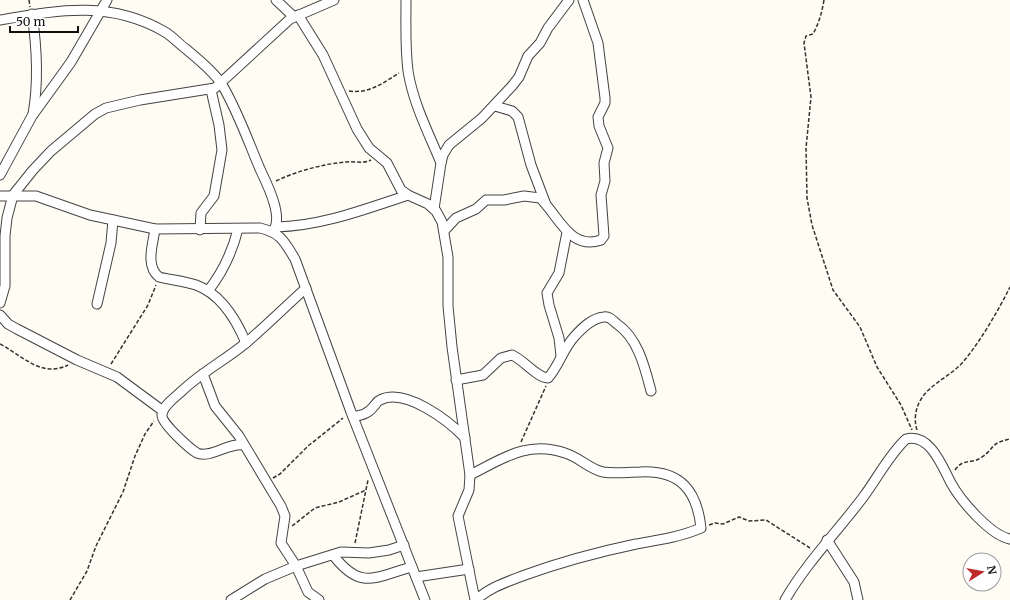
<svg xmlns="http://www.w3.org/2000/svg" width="1010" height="600" viewBox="0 0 1010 600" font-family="Merriweather,serif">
<rect width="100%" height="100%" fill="#fffdf3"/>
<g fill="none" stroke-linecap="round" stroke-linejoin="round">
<g stroke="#434343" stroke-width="11">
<g id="street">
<polyline points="276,0 294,17"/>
<path d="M 406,0 C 406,24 405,47 408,71 C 413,103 429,134 441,163"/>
<path d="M 32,14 C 37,48 39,80 33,114"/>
<polyline points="298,15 323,55 357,129 369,148 387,163 401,190 408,195 428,204 436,211 442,222 448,257 448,306 452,347 470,475 469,490 458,516 475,600"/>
<path d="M 0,20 C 59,10 110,0 165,32 C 172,36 179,44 186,49 C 198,59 212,70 221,83 C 237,109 248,141 260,169 C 267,184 284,217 273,231"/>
<polyline points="495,106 512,111 518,117 531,165 545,202"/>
<polyline points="0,175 32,116 71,62 107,0"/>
<path d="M 0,196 L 36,196 L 90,215 L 155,229 L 260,228 C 281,233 284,241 295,259 L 351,412 L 425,600"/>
<polyline points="434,209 441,163 443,155 449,145 482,118 512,86 519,77 528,56 540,43 548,28 569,0"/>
<path d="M 276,227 C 322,226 365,209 408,195"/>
<path d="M 155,229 C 153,244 145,266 159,277 C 171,280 184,281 196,285 C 221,294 236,319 246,343"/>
<polyline points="200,230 201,213 214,196 222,150 219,125 211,90"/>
<path d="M 444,231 L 456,218 L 476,209 L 486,200 L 504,200 L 524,196 L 540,198 C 558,215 570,251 601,240 L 604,236 L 601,195 L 605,181 L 604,163 L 608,148 L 599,126 L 598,117 L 605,103 L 605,98 L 598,43 L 583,0"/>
<path d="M 208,291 C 223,272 232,253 238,229"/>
<polyline points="0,303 5,286 5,236 7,218 13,195 33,170 51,151 95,114 106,108 140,100 215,88 290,19 334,0"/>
<polyline points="97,304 111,243 113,220"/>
<polyline points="0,315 8,324 17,329 77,360 117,377 163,411"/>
<polyline points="561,356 559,338 549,305 547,293 559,273 567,232"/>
<polyline points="203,374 215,406 239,436 281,506 285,516 281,543 296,566 308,592 319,600"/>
<path d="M 456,380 L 483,375 L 501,358 L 512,355 C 524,360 536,377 548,378 C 559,366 563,349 574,337 C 582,328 592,318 604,317 C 610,316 613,321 617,324 C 638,338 645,368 651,391"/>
<path d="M 353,417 C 362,415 368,414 374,406 C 376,404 377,401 380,400 C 405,387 449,421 465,438"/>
<path d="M 244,445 C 229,442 210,459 197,453 C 190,449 161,423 162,415 C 162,406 177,396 183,390 C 202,372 227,359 247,342 C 267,325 286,306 306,288"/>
<path d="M 470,475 C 502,459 527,440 565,453 C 579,457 589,469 603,472 C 615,474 628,472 640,472 C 680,470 697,490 701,528 C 680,537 659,540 636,544 C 598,552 561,562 525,575 C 507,582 490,587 476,600"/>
<polyline points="827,540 854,582 858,600"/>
<path d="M 333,555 C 361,591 374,577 412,567"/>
<polyline points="416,577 469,569"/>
<polyline points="231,600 265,579 296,566 341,552 369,553 389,550 404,545"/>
<path d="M 785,600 C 807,562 838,531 864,496 C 878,477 889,455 906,439 C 930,433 942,466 951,483 C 961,501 990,535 1010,539"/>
</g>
</g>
<g stroke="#323232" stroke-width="1.5" stroke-dasharray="4 2" stroke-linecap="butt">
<polyline points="29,0 30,7"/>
<path d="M 824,0 C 822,12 819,23 813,34 L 806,36 L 804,43 L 811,97 L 806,148 L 807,198 L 812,225 L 833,290 L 860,327 L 877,367 L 901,405 L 912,430"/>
<path d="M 349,91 C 369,94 383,83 399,73"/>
<path d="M 276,181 C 297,171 323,164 346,162 C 355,161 363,164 371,160"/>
<path d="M 0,344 C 23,356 41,378 68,365"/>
<polyline points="111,364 148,305 156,285"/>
<path d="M 917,430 C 914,421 915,410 920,401 C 929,384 950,377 963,362 C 980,342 998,311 1010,287"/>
<polyline points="521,442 546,386"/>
<path d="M 955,470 C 964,457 972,465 982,457 C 995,448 990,443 1010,439"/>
<polyline points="273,478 280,474 308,446 343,418"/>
<polyline points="709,525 715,523 723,524 739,517 749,521 766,520 810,548"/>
<polyline points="292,526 315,508 339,502 366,490"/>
<polyline points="355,543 368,480"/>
<polyline points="70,600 87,571 96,546 123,492 135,456 145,434 154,421"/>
</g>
<use href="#street" stroke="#fff" stroke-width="9"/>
</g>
<g transform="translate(982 572) rotate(79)"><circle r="19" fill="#ffffff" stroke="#9f9f9f"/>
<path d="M0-3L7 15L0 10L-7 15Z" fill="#bf2928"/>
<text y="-6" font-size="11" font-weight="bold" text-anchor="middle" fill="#101010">N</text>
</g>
<path d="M10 26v6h68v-6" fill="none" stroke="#101010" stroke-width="2"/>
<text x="16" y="26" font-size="12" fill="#101010" stroke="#ffffff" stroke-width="3" paint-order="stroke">50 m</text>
</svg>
